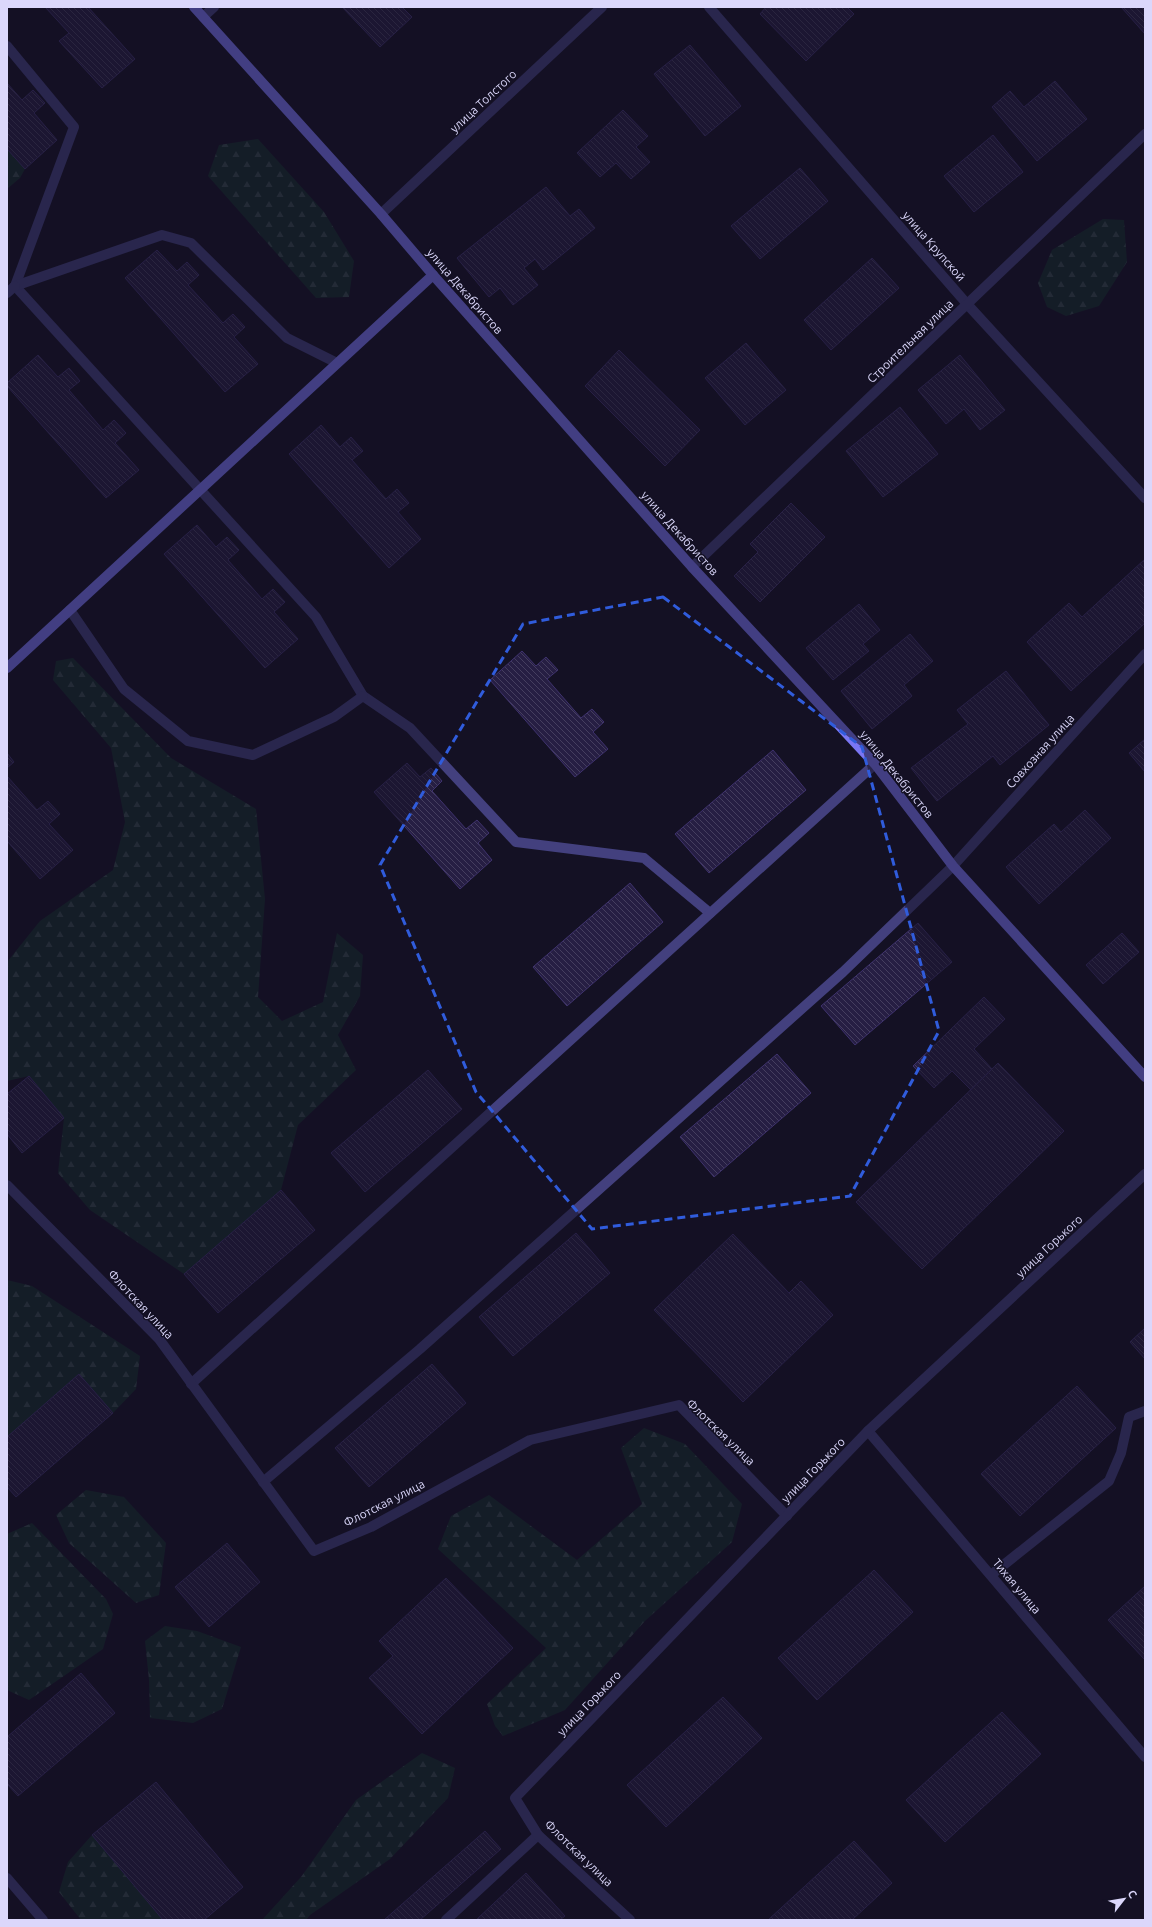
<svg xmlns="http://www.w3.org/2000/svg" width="1152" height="1927" viewBox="0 0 1152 1927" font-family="Ubuntu,sans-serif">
<defs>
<pattern id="forest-firs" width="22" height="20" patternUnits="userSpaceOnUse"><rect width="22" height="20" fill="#142d2c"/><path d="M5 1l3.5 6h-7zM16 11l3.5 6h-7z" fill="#364b4c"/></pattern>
<pattern id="building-back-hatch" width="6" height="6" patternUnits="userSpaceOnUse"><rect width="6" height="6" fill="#261e43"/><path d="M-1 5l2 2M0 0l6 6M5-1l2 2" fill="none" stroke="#453e5f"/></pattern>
</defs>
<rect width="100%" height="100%" fill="#141124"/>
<g fill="url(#forest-firs)">
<polygon points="258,139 324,212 354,261 349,297 316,298 208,176 219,145"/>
<polygon points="7,149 25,169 20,178 7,189"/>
<polygon points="1103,219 1124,220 1127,262 1099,306 1066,316 1047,307 1038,283 1052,250"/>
<polygon points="73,658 171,758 256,809 265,899 258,997 282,1021 323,1002 337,933 363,955 360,996 338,1035 356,1070 298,1125 281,1190 184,1274 90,1210 58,1173 64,1118 29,1076 7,1081 7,962 40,921 113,870 125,822 111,748 53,680 56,661"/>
<polygon points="7,1280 32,1286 140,1356 136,1389 113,1413 79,1374 7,1437"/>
<polygon points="644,1428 685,1444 742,1504 732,1542 645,1621 565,1710 503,1736 495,1726 487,1704 546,1648 438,1549 451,1516 489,1495 577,1560 642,1504 621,1448"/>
<polygon points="86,1490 124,1497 166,1543 159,1595 136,1603 69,1543 56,1515"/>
<polygon points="32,1523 106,1599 113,1614 103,1649 29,1700 7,1690 7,1534"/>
<polygon points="165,1626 197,1631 241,1647 222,1709 193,1723 150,1718 149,1680 145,1641"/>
<polygon points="422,1753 455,1768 448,1798 390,1859 310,1915 306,1920 262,1920 301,1877 356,1800"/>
<polygon points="92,1835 163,1920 81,1920 59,1892 68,1862"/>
</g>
<g fill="url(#building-back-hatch)" stroke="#3e326d">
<polygon points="45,7 88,7 135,59 102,88 59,41 69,33"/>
<polygon points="342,7 402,7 412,17 380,47"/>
<polygon points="766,7 847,7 854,14 806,61 760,14"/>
<polygon points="1121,7 1145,7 1145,34"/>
<polygon points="690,45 741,106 705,136 654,74"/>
<polygon points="1055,81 1087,119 1037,161 992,107 1010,91 1024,107"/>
<polygon points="7,83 22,100 33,90 45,103 34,113 57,140 25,169 7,149"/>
<polygon points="623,110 648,136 636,147 650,162 631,179 616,163 600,177 577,153"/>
<polygon points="993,135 1023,172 974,212 944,176"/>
<polygon points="800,168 828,201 760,259 731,226"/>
<polygon points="546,187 570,216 579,209 595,228 543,270 535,259 524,268 538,285 513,305 500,288 489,297 457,258"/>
<polygon points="157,250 177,271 187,262 199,275 188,285 223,323 233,314 245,327 234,337 258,364 225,392 125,278"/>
<polygon points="872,258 899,288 831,350 804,320"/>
<polygon points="746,343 786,390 745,425 705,378"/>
<polygon points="619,350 700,430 665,466 585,386"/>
<polygon points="38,355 58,377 69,368 80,381 69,390 103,430 114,420 126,433 115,443 139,470 106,498 7,386 7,383"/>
<polygon points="960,355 1005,410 980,430 964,409 946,424 918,390"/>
<polygon points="900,407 938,454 883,497 846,451"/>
<polygon points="321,425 340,447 351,437 363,451 352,460 386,499 397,489 409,503 398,512 421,539 389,568 289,454"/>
<polygon points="791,503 825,537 760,602 734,576 758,552 750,544"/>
<polygon points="197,525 216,547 227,537 239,550 228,560 262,599 273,589 285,602 274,612 298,639 265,668 164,554"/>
<polygon points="1145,559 1145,623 1071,691 1027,642 1069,603 1082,617"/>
<polygon points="859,604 880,630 863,644 869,651 833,680 806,648"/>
<polygon points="910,634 933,661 904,685 912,696 872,729 841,691"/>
<polygon points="522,651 536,666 546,657 558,670 547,679 581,718 592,709 604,722 593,732 608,749 575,777 490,680"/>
<polygon points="1006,671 1049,725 1000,765 993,756 937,801 911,768 968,724 957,710"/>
<polygon points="1145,739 1145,772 1129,753"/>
<polygon points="773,750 806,790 709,873 675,834"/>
<polygon points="7,753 14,762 7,768"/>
<polygon points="407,763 420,777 431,768 442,781 432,791 466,829 477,820 489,833 478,843 492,860 460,889 374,792"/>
<polygon points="7,776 37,810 48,801 60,814 49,824 73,850 40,879 7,841"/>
<polygon points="1085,810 1111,838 1039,904 1006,867 1054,824 1061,832"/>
<polygon points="630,883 663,922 567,1006 533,967"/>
<polygon points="918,923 952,962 855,1045 821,1006"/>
<polygon points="1122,933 1139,952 1103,984 1086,965"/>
<polygon points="984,997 1005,1019 974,1049 992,1069 971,1090 952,1071 934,1088 913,1066"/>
<polygon points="777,1054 811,1093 714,1177 680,1137"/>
<polygon points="998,1063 1064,1131 922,1269 856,1202"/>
<polygon points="428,1070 462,1109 365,1192 331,1153"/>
<polygon points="29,1076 64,1118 22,1153 7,1134 7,1094"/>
<polygon points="281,1190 315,1230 218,1313 184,1274"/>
<polygon points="576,1233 610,1273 513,1356 479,1317"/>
<polygon points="733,1234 789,1293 801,1281 833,1315 743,1402 654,1310"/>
<polygon points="1145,1328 1145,1359 1130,1342"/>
<polygon points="432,1364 466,1403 369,1487 335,1448"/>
<polygon points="79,1374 113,1413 16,1497 7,1487 7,1437"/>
<polygon points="1077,1386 1116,1428 1020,1516 981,1474"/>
<polygon points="227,1543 260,1582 209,1627 175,1587"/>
<polygon points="874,1570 913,1612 817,1700 778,1658"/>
<polygon points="446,1578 513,1648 422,1734 369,1678 393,1656 379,1641"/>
<polygon points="1145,1586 1145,1660 1108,1620"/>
<polygon points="81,1673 115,1713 18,1796 7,1784 7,1737"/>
<polygon points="723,1697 762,1738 666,1827 627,1785"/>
<polygon points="1002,1712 1041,1754 945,1842 906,1800"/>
<polygon points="156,1782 243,1887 204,1920 163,1920 92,1835"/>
<polygon points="485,1831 501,1849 420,1920 384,1920"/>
<polygon points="854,1841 892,1883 852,1920 768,1920"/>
<polygon points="526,1873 565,1916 560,1920 476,1920"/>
</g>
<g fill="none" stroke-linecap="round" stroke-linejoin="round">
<g stroke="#43407e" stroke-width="10">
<polyline points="203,17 214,7"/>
<polyline points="7,46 74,127 15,286 316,617 363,696 410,728 516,842 644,858 710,913"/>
<polyline points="15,286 162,235 191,243 287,338 337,363"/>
<polyline points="70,610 124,689 188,741 253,755 334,717 363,696"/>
<polyline points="191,1384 875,764"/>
<polyline points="263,1482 420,1349 843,972 953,866"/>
<polyline points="991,1575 1109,1481 1121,1453 1129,1417 1145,1411"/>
<polyline points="446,1920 538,1835"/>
</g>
<g stroke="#43407e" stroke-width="10">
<polyline points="709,7 967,304 1145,498"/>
<polyline points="381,214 602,7"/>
<polyline points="7,293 15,286"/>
<polyline points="692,567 1145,134"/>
<polyline points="953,866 1145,654"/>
<polyline points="7,1185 159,1339 314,1551 371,1527 530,1440 679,1405 787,1516"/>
<polyline points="868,1431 1145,1757"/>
<polyline points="7,1878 43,1920"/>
<polyline points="630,1920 538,1835 515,1798 868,1431 1145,1174"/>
</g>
<g stroke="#7a76f3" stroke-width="10">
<polyline points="194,7 381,214 433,275 692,567 875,764 953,866 1145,1077"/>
<polyline points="7,668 433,275"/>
</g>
</g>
<path d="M0 0H1152V1927H0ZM 663,597 L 862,747 L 939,1031 L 850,1196 L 592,1229 L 476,1092 L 380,865 L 523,624 Z" fill="#141124" fill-opacity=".55" fill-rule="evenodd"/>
<path fill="none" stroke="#305cdc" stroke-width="3" stroke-dasharray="8 5" stroke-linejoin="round" d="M 663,597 L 862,747 L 939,1031 L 850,1196 L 592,1229 L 476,1092 L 380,865 L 523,624 Z"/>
<g text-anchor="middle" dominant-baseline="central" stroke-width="3" stroke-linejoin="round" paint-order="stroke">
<g font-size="12" fill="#dbd7fb" stroke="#141124">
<text transform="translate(483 101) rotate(-43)">улица Толстого</text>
<text transform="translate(934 246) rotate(49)">улица Крупской</text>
<text transform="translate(465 291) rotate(49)">улица Декабристов</text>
<text transform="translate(910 341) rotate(-44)">Строительная улица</text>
<text transform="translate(680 533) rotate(48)">улица Декабристов</text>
<text transform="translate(1040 751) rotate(-48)">Совхозная улица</text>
<text transform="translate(897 774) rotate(51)">улица Декабристов</text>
<text transform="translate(1049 1246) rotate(-43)">улица Горького</text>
<text transform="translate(141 1304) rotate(47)">Флотская улица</text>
<text transform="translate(721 1432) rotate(44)">Флотская улица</text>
<text transform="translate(813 1470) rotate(-46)">улица Горького</text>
<text transform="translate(384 1503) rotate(-27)">Флотская улица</text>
<text transform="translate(1017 1586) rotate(50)">Тихая улица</text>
<text transform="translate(589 1703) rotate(-46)">улица Горького</text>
<text transform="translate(579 1853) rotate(44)">Флотская улица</text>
</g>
</g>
<rect width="1152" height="1927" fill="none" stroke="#dbd7fb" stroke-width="16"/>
<g transform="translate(1124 1899) rotate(59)" stroke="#141124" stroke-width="3" paint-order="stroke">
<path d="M0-3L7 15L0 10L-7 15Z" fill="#dbd7fb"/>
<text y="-6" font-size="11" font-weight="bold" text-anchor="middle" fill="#dbd7fb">С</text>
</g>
</svg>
